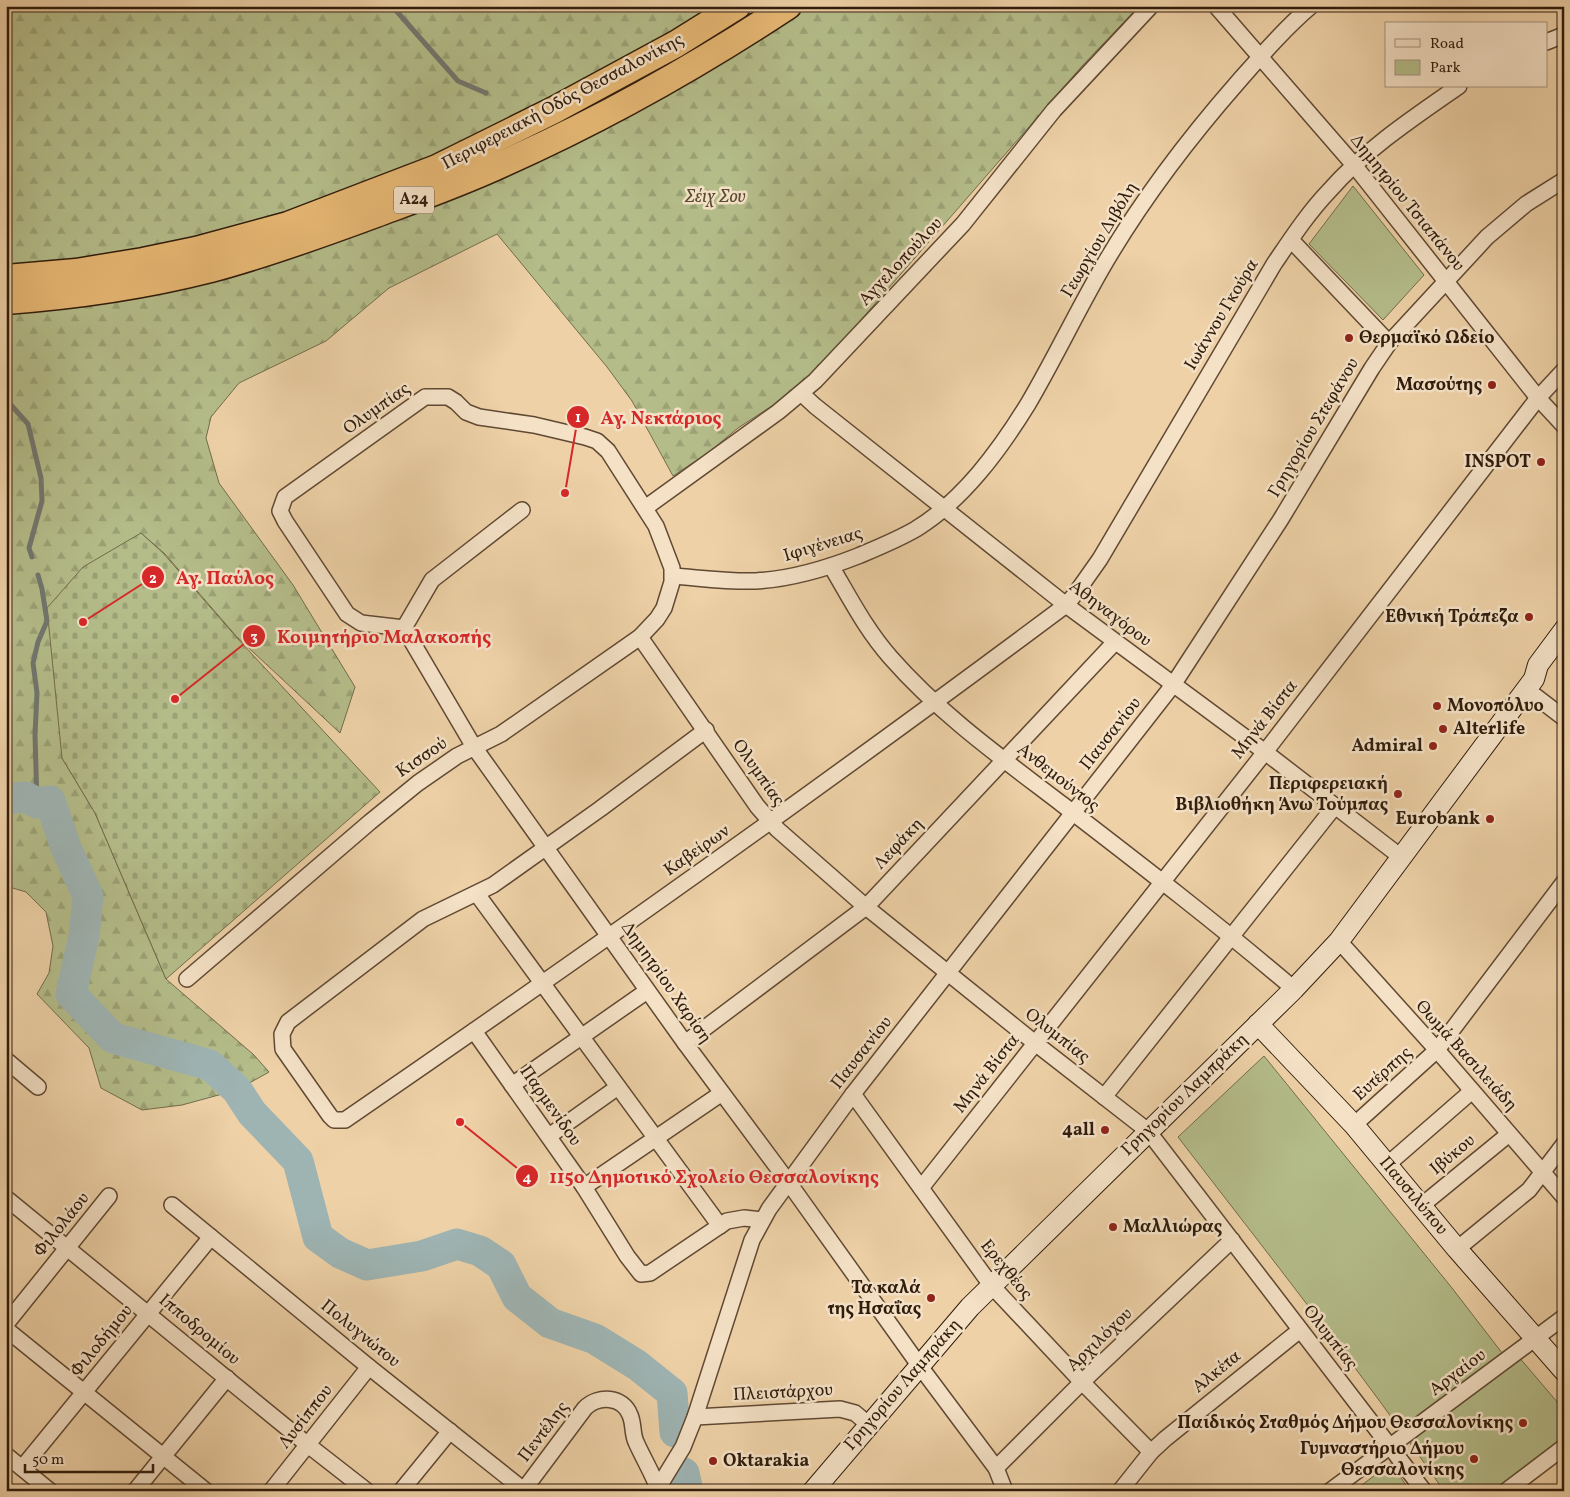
<svg xmlns="http://www.w3.org/2000/svg" width="1570" height="1497" viewBox="0 0 1570 1497" font-family="Vollkorn,serif">
<defs>
<pattern id="forest-firs" width="22" height="20" patternUnits="userSpaceOnUse" patternTransform="scale(1.25)"><rect width="22" height="20" fill="#b4bd8a"/><path d="M5 1l3.5 6h-7zM16 11l3.5 6h-7z" fill="#9ba276"/></pattern>
<pattern id="cemetery-stones" width="16" height="16" patternUnits="userSpaceOnUse" patternTransform="scale(1.25)"><rect width="16" height="16" fill="#b4bd8a"/><path d="M2 7V4a2 2 0 0 1 4 0v3zM10 15v-3a2 2 0 0 1 4 0v3z" fill="#9ba276"/></pattern>
</defs>
<rect width="100%" height="100%" fill="#eed1a7"/>
<filter id="stains"><feTurbulence type="fractalNoise" baseFrequency=".004" numOctaves="4"/><feColorMatrix values="0 0 0 0 .2 0 0 0 0 .09 0 0 0 0 .02 0 0 0 .5 -.17"/></filter>
<radialGradient id="worn" r=".72"><stop offset=".6" stop-color="#630" stop-opacity="0"/><stop offset="1" stop-color="#630" stop-opacity=".3"/></radialGradient>
<polygon fill="url(#forest-firs)" stroke="#726c4b" points="6,6 1139,6 1082,66 853,329 804,381 787,396 738,428 709,452 673,476 632,401 607,367 497,234 389,288 326,341 239,383 211,417 206,438 219,483 293,585 355,687 340,733 237,637 165,554 141,533 62,758 95,813 166,979 254,1055 269,1072 237,1090 182,1105 142,1110 101,1088 89,1048 37,994 49,973 53,946 46,912 26,892 6,886"/>
<polygon fill="url(#cemetery-stones)" stroke="#726c4b" points="141,533 163,553 238,639 380,792 166,979 95,813 62,758 47,608 83,567"/>
<g fill="#b4bd8a" stroke="#726c4b">
<polygon points="1353,186 1424,275 1383,320 1309,244"/>
<path d="M 1264,1056 L 1452,1288 L 1509,1362 L 1518,1356 L 1564,1410 L 1564,1442 L 1496,1491 L 1444,1491 C 1360,1370 1268,1254 1178,1137 Z"/>
<polygon points="1391,1463 1410,1491 1354,1491"/>
</g>
<g fill="none" stroke-linecap="round" stroke-linejoin="round">
<g stroke="#727770" stroke-width="5">
<polyline points="392,6 458,81 486,93"/>
<polyline points="11,405 28,424 41,478 42,501 29,548 32,557"/>
<polyline points="37,803 35,735 37,693 33,663 38,642 47,621 42,589 38,575"/>
</g>
<g stroke="#9eb4b3" stroke-width="31">
<polyline points="6,799 26,797 37,803 50,801 66,848 88,896 84,936 71,994 113,1038 210,1065 237,1090 252,1113 298,1161 318,1237 340,1253 367,1265 422,1256 457,1244 480,1251 501,1265 517,1297 550,1323 595,1339 637,1365 672,1393 675,1432"/>
<polyline points="684,1473 688,1491"/>
</g>
<g stroke="#604933" stroke-width="18">
<g id="street">
<polyline points="1216,6 1354,165 1538,398 1564,426"/>
<polyline points="1546,42 1564,35"/>
<polyline points="1291,240 1389,343"/>
<polyline points="802,394 815,406 1066,605 1265,752 1401,857"/>
<polyline points="645,508 778,412 815,381 963,224 1054,110 1151,6"/>
<polyline points="522,510 432,580 404,628 474,747 685,1043 789,1183 919,1365 996,1468 1005,1491"/>
<path d="M 831,566 C 850,598 866,630 891,658 C 941,715 1003,759 1063,805 C 1141,865 1219,925 1294,989"/>
<path d="M 673,576 C 700,578 728,582 756,581 C 791,579 825,569 858,556 C 877,548 897,540 916,529 C 963,500 999,451 1028,404 C 1055,358 1078,309 1105,263 C 1143,198 1189,138 1238,82 C 1261,56 1284,29 1311,6"/>
<polyline points="640,637 757,806 777,829 866,907 1035,1043 1148,1131 1424,1491"/>
<polyline points="1526,689 1564,718"/>
<path d="M 706,730 L 600,809 L 493,885 L 423,919 L 288,1022 L 282,1034 L 283,1049 L 330,1116 L 334,1120 L 345,1120 C 588,953 829,782 1066,605 L 1076,593 L 1100,559 L 1274,264 C 1291,239 1308,213 1329,191 C 1366,149 1413,118 1459,86"/>
<polyline points="477,894 720,1226"/>
<polyline points="1339,941 1437,1050 1564,1197"/>
<polyline points="187,979 370,822 418,783 457,756 501,734 640,637 657,619 664,608 672,582 672,568 656,526 608,451 597,441 585,437 534,425 479,417 466,412 456,402 448,397 425,397 285,497 280,511 285,521 347,614 361,623 404,628"/>
<polyline points="474,1031 584,1187 627,1256 641,1274 650,1273 727,1221 744,1218 762,1220"/>
<polyline points="685,1043 866,907 1115,642"/>
<polyline points="6,1060 38,1087"/>
<polyline points="512,1085 647,991"/>
<polyline points="853,1094 991,1285 1082,1382 1151,1452"/>
<polyline points="1104,1097 1335,806"/>
<polyline points="1354,1125 1437,1050 1564,882"/>
<polyline points="549,1136 618,1087"/>
<polyline points="1387,1165 1472,1091"/>
<polyline points="584,1187 722,1093"/>
<polyline points="921,1188 1265,752 1538,398 1564,370"/>
<polyline points="6,1198 308,1445 367,1491"/>
<polyline points="172,1205 369,1367 525,1491"/>
<polyline points="1421,1206 1509,1134"/>
<polyline points="1457,1249 1529,1190 1564,1144"/>
<polyline points="6,1324 109,1196"/>
<polyline points="6,1329 206,1491"/>
<polyline points="695,1417 840,1409 855,1413 868,1424"/>
<polyline points="6,1455 50,1491"/>
<polyline points="22,1468 211,1237"/>
<polyline points="996,1468 1082,1382 1232,1240"/>
<polyline points="658,1488 683,1447 695,1417 752,1240 769,1209 853,1094 1173,685 1281,519 1372,368 1389,343 1487,237 1526,204 1564,180"/>
<polyline points="135,1491 227,1378"/>
<polyline points="271,1491 369,1367"/>
<polyline points="401,1491 450,1431"/>
<path d="M 523,1491 L 585,1408 C 598,1395 623,1396 630,1415 C 634,1424 632,1434 636,1442 C 643,1458 653,1474 659,1491"/>
<polyline points="1120,1491 1151,1452 1165,1439 1300,1330"/>
<polyline points="1330,1491 1564,1317"/>
<polyline points="1506,1491 1564,1447"/>
</g>
</g>
<g stroke="#301c0c" stroke-width="22">
<g id="secondary">
<polyline points="1258,1024 1354,1125 1457,1249 1564,1371"/>
<polyline points="813,1491 970,1307 1294,989 1339,941 1534,679 1538,665 1564,630"/>
</g>
</g>
<g stroke="#301c0c" stroke-width="29">
<g id="highway">
<polyline points="6,278 76,272 143,261 196,250 288,225 437,168 554,110 676,44 737,6"/>
<path d="M 6,301 C 75,296 144,286 211,269 C 267,254 322,234 376,214 C 419,198 461,183 502,164 C 601,120 697,66 788,6"/>
</g>
</g>
<use href="#street" stroke="#f4e1c6" stroke-width="15"/>
<use href="#secondary" stroke="#f4e1c6" stroke-width="20"/>
<use href="#highway" stroke="#e7b874" stroke-width="26"/>
</g>
<g fill="#8f2418" stroke="#f4e1c6" stroke-width="2">
<circle cx="1349" cy="338" r="5"/>
<circle cx="1492" cy="385" r="5"/>
<circle cx="1541" cy="462" r="5"/>
<circle cx="1529" cy="617" r="5"/>
<circle cx="1437" cy="706" r="5"/>
<circle cx="1443" cy="729" r="5"/>
<circle cx="1433" cy="746" r="5"/>
<circle cx="1398" cy="794" r="5"/>
<circle cx="1490" cy="819" r="5"/>
<circle cx="1105" cy="1130" r="5"/>
<circle cx="1113" cy="1227" r="5"/>
<circle cx="931" cy="1298" r="5"/>
<circle cx="1523" cy="1423" r="5"/>
<circle cx="1474" cy="1459" r="5"/>
<circle cx="713" cy="1461" r="5"/>
</g>
<g text-anchor="middle" dominant-baseline="central" stroke-width="5" stroke-linejoin="round" paint-order="stroke">
<rect fill="#f4e1c6" stroke="#6b5744" stroke-width="1" x="394" y="186.5" width="40" height="27" rx="4"/>
<g font-size="16" font-weight="bold" fill="#301c0c">
<text x="414" y="200">Α24</text>
</g>
<g font-size="18" fill="#301c0c" stroke="#f4e1c6">
<text transform="translate(563 102) rotate(-28)">Περιφερειακή Οδός Θεσσαλονίκης</text>
<text transform="translate(1407 203) rotate(51)">Δημητρίου Τσιαπάνου</text>
<text transform="translate(1100 240) rotate(-59)">Γεωργίου Διβόλη</text>
<text transform="translate(901 262) rotate(-47)">Αγγελοπούλου</text>
<text transform="translate(1222 315) rotate(-59)">Ιωάννου Γκούρα</text>
<text transform="translate(377 409) rotate(-35)">Ολυμπίας</text>
<text transform="translate(1314 428) rotate(-59)">Γρηγορίου Στεφάνου</text>
<text transform="translate(823 545) rotate(-17)">Ιφιγένειας</text>
<text transform="translate(1110 614) rotate(37)">Αθηναγόρου</text>
<text transform="translate(1265 720) rotate(-52)">Μηνά Βίστα</text>
<text transform="translate(1111 734) rotate(-52)">Παυσανίου</text>
<text transform="translate(422 758) rotate(-34)">Κισσού</text>
<text transform="translate(758 773) rotate(55)">Ολυμπίας</text>
<text transform="translate(1058 778) rotate(38)">Ανθεμούντος</text>
<text transform="translate(899 844) rotate(-47)">Λεφάκη</text>
<text transform="translate(697 851) rotate(-35)">Καβείρων</text>
<text transform="translate(666 983) rotate(55)">Δημητρίου Χαρίση</text>
<text transform="translate(1057 1036) rotate(38)">Ολυμπίας</text>
<text transform="translate(862 1053) rotate(-52)">Παυσανίου</text>
<text transform="translate(1466 1056) rotate(48)">Θωμά Βασιλειάδη</text>
<text transform="translate(987 1074) rotate(-52)">Μηνά Βίστα</text>
<text transform="translate(1383 1074) rotate(-42)">Ευτέρπης</text>
<text transform="translate(1185 1095) rotate(-44)">Γρηγορίου Λαμπράκη</text>
<text transform="translate(550 1106) rotate(55)">Παρμενίδου</text>
<text transform="translate(1453 1155) rotate(-40)">Ιβύκου</text>
<text transform="translate(1413 1196) rotate(50)">Παυσιλύπου</text>
<text transform="translate(62 1225) rotate(-51)">Φιλολάου</text>
<text transform="translate(1006 1270) rotate(51)">Ερεχθέος</text>
<text transform="translate(199 1330) rotate(40)">Ιπποδρομίου</text>
<text transform="translate(360 1334) rotate(39)">Πολυγνώτου</text>
<text transform="translate(1330 1338) rotate(52)">Ολυμπίας</text>
<text transform="translate(1100 1340) rotate(-44)">Αρχιλόχου</text>
<text transform="translate(102 1341) rotate(-51)">Φιλοδήμου</text>
<text transform="translate(1217 1372) rotate(-39)">Αλκέτα</text>
<text transform="translate(1458 1373) rotate(-37)">Αργαίου</text>
<text transform="translate(903 1385) rotate(-49)">Γρηγορίου Λαμπράκη</text>
<text transform="translate(783 1393) rotate(-3)">Πλειστάρχου</text>
<text transform="translate(306 1417) rotate(-52)">Λυσίππου</text>
<text transform="translate(544 1432) rotate(-53)">Πεντέλης</text>
</g>
<g font-size="18" font-style="italic" fill="#584c32" stroke="#f4e1c6">
<text x="715" y="197">Σέιχ Σου</text>
</g>
<g font-size="18" font-weight="bold" fill="#301c0c" stroke="#f4e1c6" text-anchor="end">
<text x="1359" y="338" text-anchor="start">Θερμαϊκό Ωδείο</text>
<text x="1482" y="385">Μασούτης</text>
<text x="1531" y="462">INSPOT</text>
<text x="1519" y="617">Εθνική Τράπεζα</text>
<text x="1447" y="706" text-anchor="start">Μονοπόλυο</text>
<text x="1453" y="729" text-anchor="start">Alterlife</text>
<text x="1423" y="746">Admiral</text>
<text x="1388" y="784">Περιφερειακή<tspan x="1388" dy="21">Βιβλιοθήκη Άνω Τούμπας</tspan></text>
<text x="1480" y="819">Eurobank</text>
<text x="1095" y="1130">4all</text>
<text x="1123" y="1227" text-anchor="start">Μαλλιώρας</text>
<text x="921" y="1288">Τα καλά<tspan x="921" dy="21">της Ησαΐας</tspan></text>
<text x="1513" y="1423">Παιδικός Σταθμός Δήμου Θεσσαλονίκης</text>
<text x="1464" y="1449">Γυμναστήριο Δήμου<tspan x="1464" dy="21">Θεσσαλονίκης</tspan></text>
<text x="723" y="1461" text-anchor="start">Oktarakia</text>
</g>
</g>
<path fill="none" stroke="#d62828" stroke-width="2" d="M565 493L578 417M83 622L153 577M175 699L254 636M460 1122L527 1176"/>
<g fill="#d62828" stroke="#f4e1c6" stroke-width="2">
<circle cx="565" cy="493" r="5"/>
<circle cx="83" cy="622" r="5"/>
<circle cx="175" cy="699" r="5"/>
<circle cx="460" cy="1122" r="5"/>
<circle cx="578" cy="417" r="12"/>
<circle cx="153" cy="577" r="12"/>
<circle cx="254" cy="636" r="12"/>
<circle cx="527" cy="1176" r="12"/>
</g>
<g font-size="15" text-anchor="middle" font-weight="bold" fill="#fff">
<text x="578" y="422">1</text>
<text x="153" y="583">2</text>
<text x="254" y="641">3</text>
<text x="527" y="1182">4</text>
</g>
<g font-size="19" text-anchor="middle" font-weight="bold" fill="#d62828" stroke="#f4e1c6" stroke-width="5" stroke-linejoin="round" paint-order="stroke">
<text x="661" y="424">Αγ. Νεκτάριος</text>
<text x="225" y="584">Αγ. Παύλος</text>
<text x="384" y="643">Κοιμητήριο Μαλακοπής</text>
<text x="714" y="1183">115o Δημοτικό Σχολείο Θεσσαλονίκης</text>
</g>
<rect width="1570" height="1497" fill="none" stroke="#eed1a7" stroke-width="25"/>
<rect x="8" y="8" width="1555" height="1482" fill="none" stroke="#301c0c" stroke-width="2.5"/>
<rect x="12" y="12" width="1545" height="1472" fill="none" stroke="#301c0c"/>
<rect x="1385" y="22" width="162" height="65" fill="#f4e1c6" stroke="#a6927c"/>
<rect x="1395" y="39" width="25" height="8" fill="#f4e1c6" stroke="#a6927c"/>
<text x="1430" y="48" font-size="15" fill="#301c0c">Road</text>
<rect x="1395" y="60" width="25" height="15" fill="#b4bd8a" stroke="#a6927c"/>
<text x="1430" y="72" font-size="15" fill="#301c0c">Park</text>
<path d="M25 1464v8h128v-8" fill="none" stroke="#301c0c" stroke-width="2.5"/>
<text x="32" y="1464" font-size="15" fill="#301c0c" stroke="#f4e1c6" stroke-width="4" paint-order="stroke">50 m</text>
<rect width="100%" height="100%" filter="url(#stains)"/>
<rect width="100%" height="100%" fill="url(#worn)"/>
</svg>
